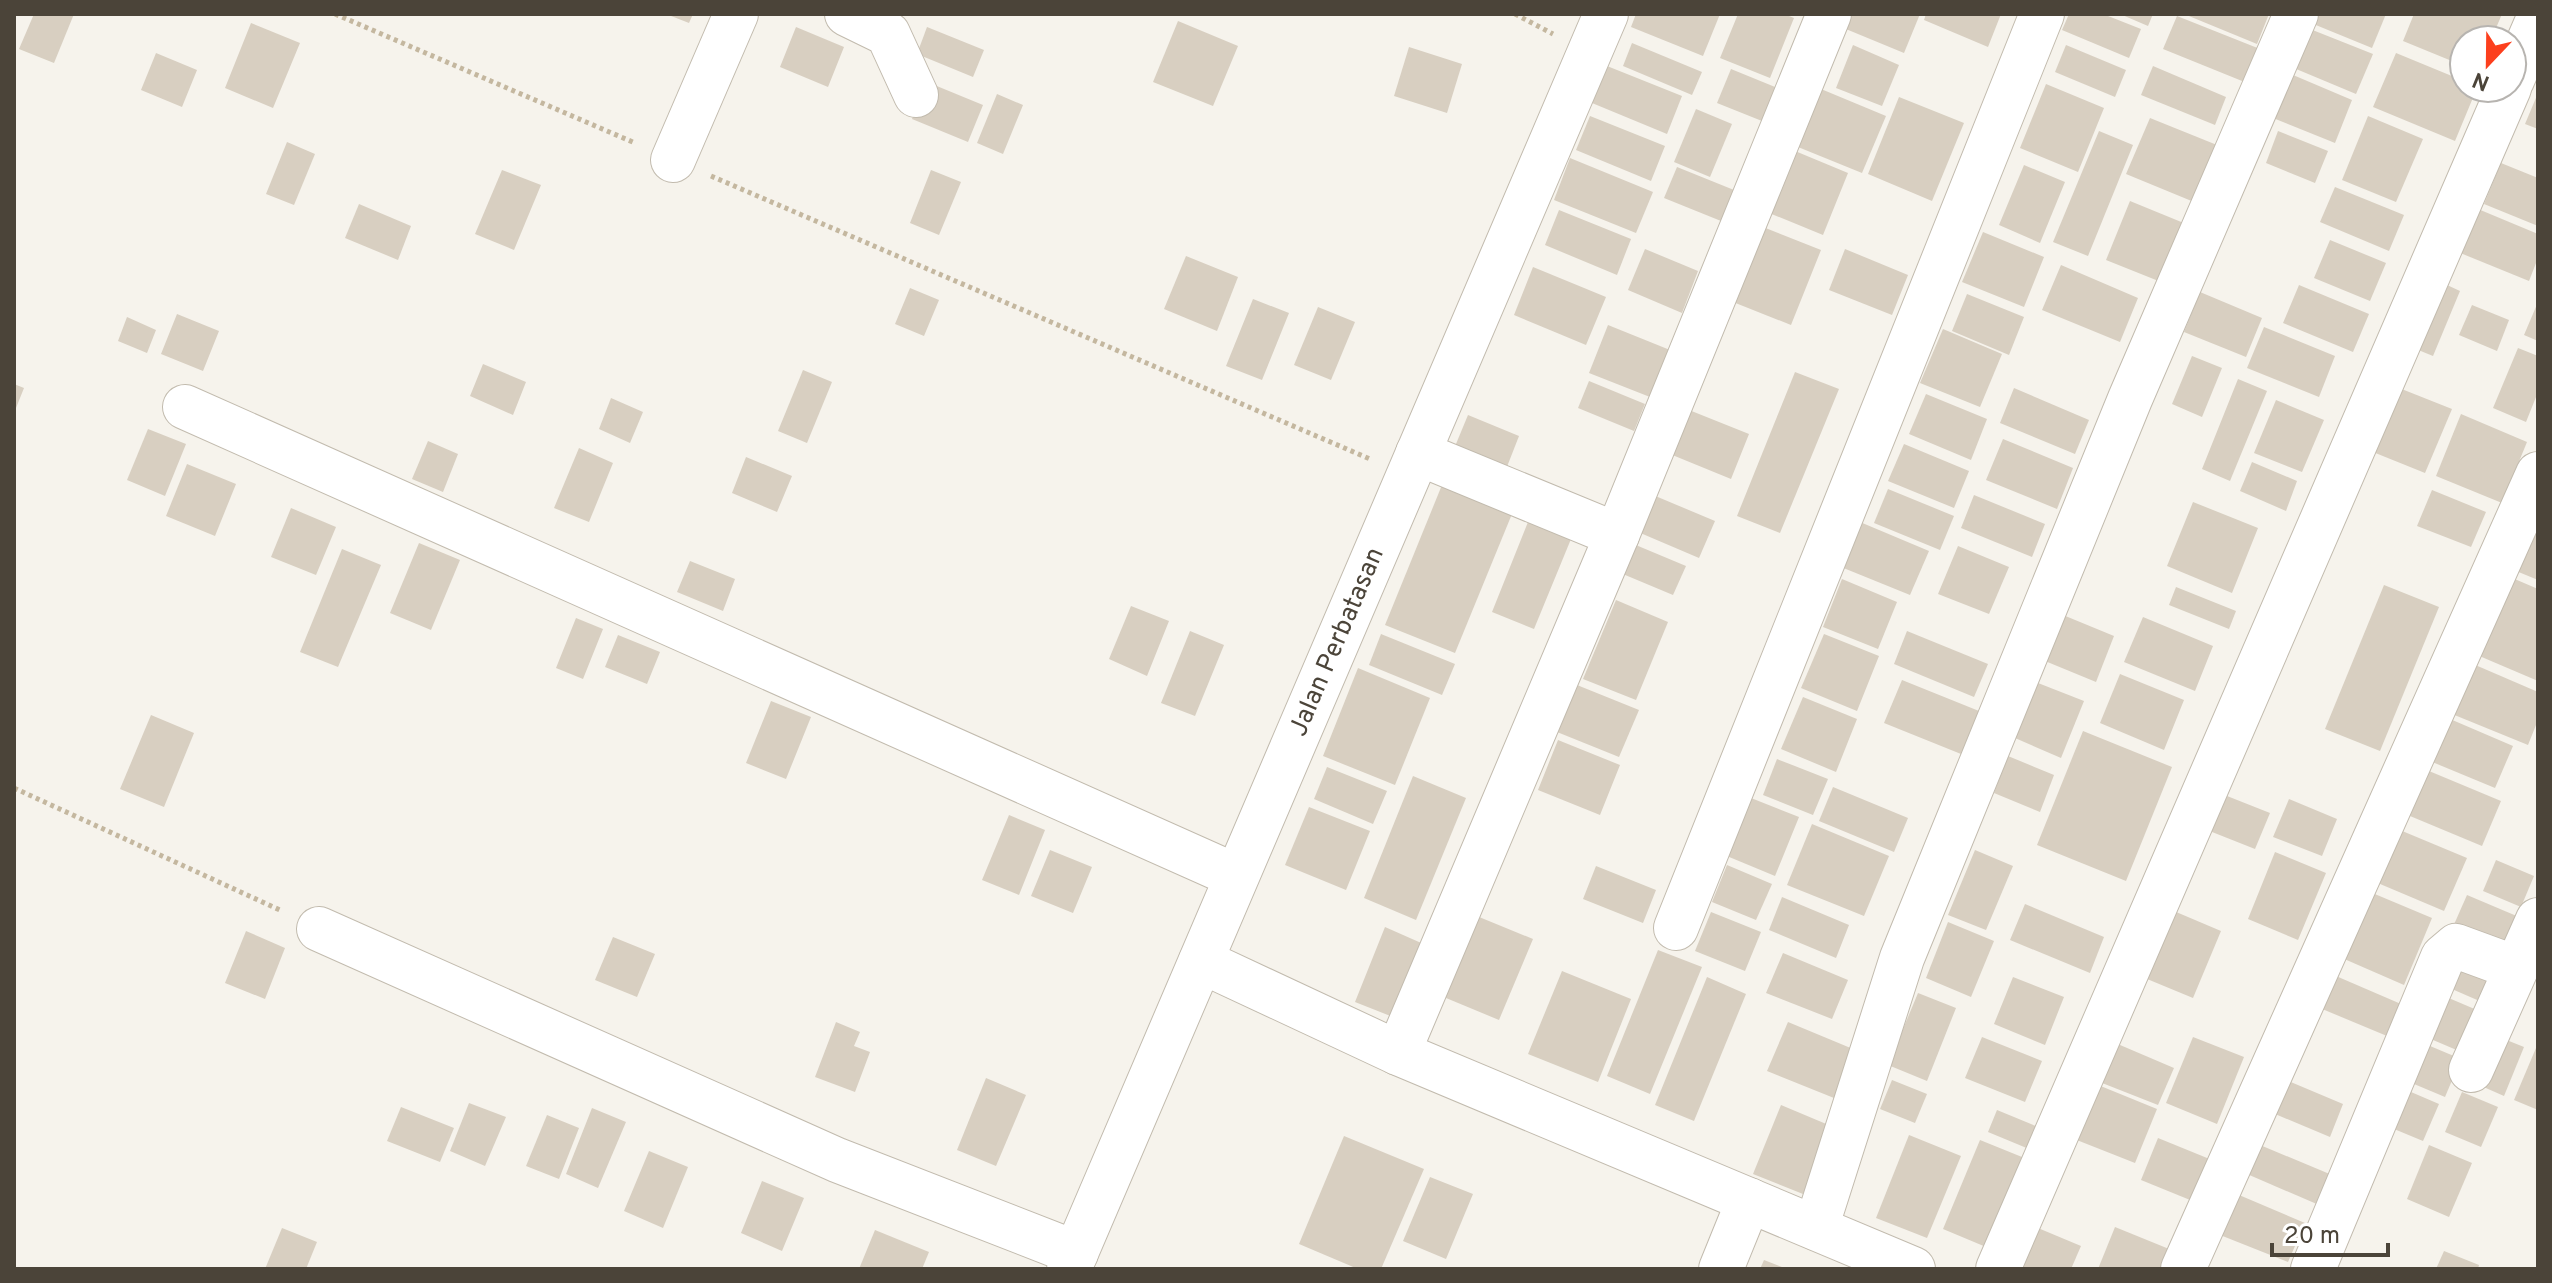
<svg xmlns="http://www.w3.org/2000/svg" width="2552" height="1283" viewBox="0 0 2552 1283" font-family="Overpass,sans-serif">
<rect width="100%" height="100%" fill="#f6f3ec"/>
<g fill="#d8cfc1">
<polygon points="34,14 74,14 54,63 19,49"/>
<polygon points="666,14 693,14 689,23"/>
<polygon points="1636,14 1720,14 1703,56 1631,27"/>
<polygon points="1738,14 1784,14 1794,18 1770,78 1720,58"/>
<polygon points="1846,14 1920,14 1904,53 1841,27"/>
<polygon points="1926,14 2001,14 1988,47 1924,20"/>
<polygon points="2069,14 2103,14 2141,29 2129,58 2062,30"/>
<polygon points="2120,14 2153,14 2148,26"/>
<polygon points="2184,14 2269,14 2257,44"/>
<polygon points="2309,14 2386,14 2372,48 2306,21"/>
<polygon points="2414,14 2502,14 2491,40 2464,40 2464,66 2403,41"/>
<polygon points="2177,16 2260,49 2247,83 2163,49"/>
<polygon points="1178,21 1238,46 1213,106 1153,82"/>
<polygon points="251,23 300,43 273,108 225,88"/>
<polygon points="796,27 844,47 828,87 780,67"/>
<polygon points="927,27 984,50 973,77 917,54"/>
<polygon points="2305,27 2373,54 2356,94 2289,66"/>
<polygon points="1632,43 1702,72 1692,95 1623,66"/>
<polygon points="1853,45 1899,65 1882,106 1836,88"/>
<polygon points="2066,45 2126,70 2115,97 2055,72"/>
<polygon points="1409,47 1462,64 1447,113 1394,96"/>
<polygon points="156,53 197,70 182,107 141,90"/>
<polygon points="2396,53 2464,81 2464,88 2477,88 2455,141 2373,107"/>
<polygon points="1607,66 1682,96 1667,134 1592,103"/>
<polygon points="2153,66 2226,97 2215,125 2141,95"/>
<polygon points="1731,69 1780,89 1767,123 1717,103"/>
<polygon points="2281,70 2352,100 2335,143 2263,114"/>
<polygon points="927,82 983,105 968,142 912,119"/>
<polygon points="2046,84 2104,108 2078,172 2020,148"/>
<polygon points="1821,89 1886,116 1862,173 1798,147"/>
<polygon points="2538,93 2538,129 2525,124"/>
<polygon points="997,94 1023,105 1003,154 977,143"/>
<polygon points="1899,97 1964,123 1932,201 1868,174"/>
<polygon points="1696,109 1732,124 1710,177 1674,162"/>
<polygon points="1590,116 1665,146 1651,181 1576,150"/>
<polygon points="2368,116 2423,139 2396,202 2342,180"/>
<polygon points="2150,118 2217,145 2194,202 2126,174"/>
<polygon points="2099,131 2133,145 2088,256 2053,242"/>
<polygon points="2278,131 2328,151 2315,183 2266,163"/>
<polygon points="287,142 315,154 294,205 266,194"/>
<polygon points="1783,146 1848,173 1823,235 1757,208"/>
<polygon points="1570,158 1653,192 1636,233 1554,200"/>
<polygon points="2501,163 2538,178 2538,226 2484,204"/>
<polygon points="2024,165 2065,182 2040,243 1999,225"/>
<polygon points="1677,167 1734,190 1721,221 1664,198"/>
<polygon points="502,170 541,185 514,250 475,234"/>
<polygon points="931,170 961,182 939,235 910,223"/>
<polygon points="2335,187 2404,215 2389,251 2320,222"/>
<polygon points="2130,201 2191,226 2166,284 2106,260"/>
<polygon points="359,204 411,226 398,260 345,238"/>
<polygon points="2466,204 2538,234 2538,258 2529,281 2448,248"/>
<polygon points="1559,210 1631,239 1617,275 1545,245"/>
<polygon points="1763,227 1821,250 1791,325 1733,302"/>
<polygon points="1983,232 2044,257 2024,307 1962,282"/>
<polygon points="2330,240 2386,263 2370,301 2314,278"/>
<polygon points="1645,249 1698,271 1682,313 1628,290"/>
<polygon points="1845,249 1908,275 1892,315 1829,290"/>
<polygon points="1186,256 1238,277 1217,331 1164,309"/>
<polygon points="2061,265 2138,298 2120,342 2042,310"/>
<polygon points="1533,267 1606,297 1586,345 1514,315"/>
<polygon points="2434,279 2460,291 2433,356 2406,345"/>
<polygon points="2299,285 2369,314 2353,352 2283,323"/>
<polygon points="910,288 939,300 924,336 895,324"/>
<polygon points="2200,292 2262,318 2246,357 2184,332"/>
<polygon points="1967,294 2024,317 2009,355 1952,331"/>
<polygon points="1253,299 1289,313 1262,380 1226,366"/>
<polygon points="2538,302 2538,341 2524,335"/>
<polygon points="2472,305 2509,320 2497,351 2459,335"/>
<polygon points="1318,307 1355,322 1331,380 1294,365"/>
<polygon points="177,314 219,331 203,371 161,354"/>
<polygon points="127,317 156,330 147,353 118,341"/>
<polygon points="1608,325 1670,350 1650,397 1589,373"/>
<polygon points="2264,327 2335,356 2319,397 2247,368"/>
<polygon points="1943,329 2002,354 1980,407 1920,383"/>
<polygon points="2518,348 2538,356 2538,392 2526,422 2493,408"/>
<polygon points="2192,356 2222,368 2202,417 2172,404"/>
<polygon points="483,364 526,382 513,415 470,396"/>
<polygon points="803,370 832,382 807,443 778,431"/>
<polygon points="1795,372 1839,389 1780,533 1737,516"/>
<polygon points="2238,379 2267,391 2230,481 2202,469"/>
<polygon points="1589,381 1645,404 1634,431 1578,408"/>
<polygon points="14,384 24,388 14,413"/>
<polygon points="2389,384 2452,409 2425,473 2363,448"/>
<polygon points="2014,388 2089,420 2075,454 2000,423"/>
<polygon points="1926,394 1987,419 1971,460 1909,434"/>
<polygon points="611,398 643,412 630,443 599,429"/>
<polygon points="2276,400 2324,420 2302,472 2254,453"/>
<polygon points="1684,408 1749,434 1731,479 1665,452"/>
<polygon points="2461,414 2527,442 2502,503 2436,476"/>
<polygon points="1468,415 1519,436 1503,477 1451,456"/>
<polygon points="148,429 186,444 165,496 127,480"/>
<polygon points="2003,439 2073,468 2057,509 1986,480"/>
<polygon points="428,441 458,454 443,492 412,479"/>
<polygon points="1904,444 1969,471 1954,508 1888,481"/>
<polygon points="579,448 613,463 589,522 554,508"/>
<polygon points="746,457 792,476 777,512 732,493"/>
<polygon points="2252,462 2297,481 2286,511 2240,491"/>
<polygon points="187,464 236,484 215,536 166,516"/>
<polygon points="1444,480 1514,509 1455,653 1385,625"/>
<polygon points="1888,489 1954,516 1940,550 1874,523"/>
<polygon points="2432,490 2486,512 2471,547 2417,526"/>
<polygon points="1653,495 1715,521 1699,558 1638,532"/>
<polygon points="1974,495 2045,524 2032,557 1961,528"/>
<polygon points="2193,502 2258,528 2232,593 2167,566"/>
<polygon points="291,508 336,527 316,575 271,557"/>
<polygon points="1528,522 1571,539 1534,629 1492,612"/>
<polygon points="1860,522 1929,551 1910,595 1841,567"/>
<polygon points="2538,525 2538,580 2504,566"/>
<polygon points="419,543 460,560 431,630 390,613"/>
<polygon points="1631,543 1686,566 1673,595 1618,572"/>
<polygon points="1958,546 2009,567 1989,614 1938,594"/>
<polygon points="342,549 381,565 338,667 300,652"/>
<polygon points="690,561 735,579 723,611 677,592"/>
<polygon points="2510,577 2538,589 2538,681 2477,655"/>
<polygon points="1842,579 1897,602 1878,649 1823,627"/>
<polygon points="2384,585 2439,607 2380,751 2325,729"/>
<polygon points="2176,587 2236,611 2229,629 2169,605"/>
<polygon points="1616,600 1668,622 1636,700 1583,679"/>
<polygon points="1131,606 1169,621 1147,676 1109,659"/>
<polygon points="2063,615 2114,636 2096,682 2045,661"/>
<polygon points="2143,617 2213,646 2195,691 2124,662"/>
<polygon points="576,618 603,629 583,679 556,668"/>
<polygon points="1190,631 1224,645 1195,716 1161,703"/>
<polygon points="1907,631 1988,664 1974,697 1894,664"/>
<polygon points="1381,634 1455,664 1442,695 1369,665"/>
<polygon points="1824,634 1879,656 1857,711 1801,688"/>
<polygon points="618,635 660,652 647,684 605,667"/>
<polygon points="2473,664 2538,692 2538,720 2528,745 2452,714"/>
<polygon points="1358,668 1430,698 1395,785 1323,756"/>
<polygon points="2120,674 2184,700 2164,750 2100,723"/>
<polygon points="1902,680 1979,711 1961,754 1884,723"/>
<polygon points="2038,683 2084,701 2061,758 2015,738"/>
<polygon points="1577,685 1639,710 1619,757 1557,732"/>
<polygon points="1803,697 1857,719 1836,772 1781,749"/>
<polygon points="771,701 811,717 786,779 746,763"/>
<polygon points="151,715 194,733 164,807 120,789"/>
<polygon points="2443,716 2513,746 2495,788 2425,759"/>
<polygon points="2083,731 2172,767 2126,881 2037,845"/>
<polygon points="1558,740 1620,765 1600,815 1538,790"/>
<polygon points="2008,756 2054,775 2040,812 1994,793"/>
<polygon points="1777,759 1828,779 1813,815 1763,795"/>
<polygon points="1327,767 1387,791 1373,824 1314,799"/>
<polygon points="2429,771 2501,801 2482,846 2410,816"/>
<polygon points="1413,776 1466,798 1416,920 1364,898"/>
<polygon points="1833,787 1908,818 1894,852 1819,821"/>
<polygon points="2222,794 2270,813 2255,849 2207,830"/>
<polygon points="1746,796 1799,817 1775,876 1722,854"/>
<polygon points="2289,799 2337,819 2322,856 2273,837"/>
<polygon points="1309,807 1370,831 1346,890 1285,865"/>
<polygon points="1009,815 1045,830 1019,895 982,880"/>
<polygon points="1812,824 1889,856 1864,916 1787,885"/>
<polygon points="2395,828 2467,858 2444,911 2373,881"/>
<polygon points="1050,850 1092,867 1073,913 1031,896"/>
<polygon points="1975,850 2013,866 1986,930 1948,915"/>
<polygon points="2275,852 2326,873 2298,940 2248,919"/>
<polygon points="2496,860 2534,876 2521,907 2483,891"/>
<polygon points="1727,865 1772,884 1756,920 1712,902"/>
<polygon points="1596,866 1656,890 1643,923 1583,899"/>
<polygon points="2370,892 2432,918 2404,985 2342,958"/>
<polygon points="2467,895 2519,917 2504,951 2452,929"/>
<polygon points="1782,897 1849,925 1836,958 1769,930"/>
<polygon points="2025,904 2104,937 2090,973 2010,940"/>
<polygon points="2162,906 2221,931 2193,998 2135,974"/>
<polygon points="1467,912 1533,939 1499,1020 1434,993"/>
<polygon points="1711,912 1761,932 1745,971 1695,951"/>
<polygon points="1948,922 1994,941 1971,997 1926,978"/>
<polygon points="1385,927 1428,946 1398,1019 1355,1002"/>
<polygon points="246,931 285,948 265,999 225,983"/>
<polygon points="613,937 655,954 637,997 595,980"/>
<polygon points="1658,950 1702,967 1650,1094 1607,1076"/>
<polygon points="1783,953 1848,980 1832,1019 1766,993"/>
<polygon points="2450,953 2504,976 2491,1006 2438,983"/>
<polygon points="1562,971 1631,999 1598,1082 1528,1054"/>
<polygon points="2329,973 2401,1004 2387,1036 2315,1006"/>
<polygon points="1707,977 1746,994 1694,1121 1655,1105"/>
<polygon points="2013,977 2064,997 2045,1045 1994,1024"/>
<polygon points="1918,993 1956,1008 1927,1081 1888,1065"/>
<polygon points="2444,996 2484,1013 2466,1054 2426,1037"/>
<polygon points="836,1022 860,1032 854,1046 870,1052 855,1092 815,1077"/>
<polygon points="1788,1022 1853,1049 1834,1098 1767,1071"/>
<polygon points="1982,1037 2042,1061 2025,1102 1965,1078"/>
<polygon points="2193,1037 2244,1057 2217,1124 2166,1103"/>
<polygon points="2499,1037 2524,1047 2504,1096 2479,1085"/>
<polygon points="2411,1038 2461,1059 2445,1097 2395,1076"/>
<polygon points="2113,1042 2174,1068 2158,1105 2097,1081"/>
<polygon points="2536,1048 2538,1049 2538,1110 2514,1100"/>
<polygon points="986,1078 1026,1095 996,1166 957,1150"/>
<polygon points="2081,1078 2157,1109 2135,1163 2059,1133"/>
<polygon points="2281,1078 2343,1104 2330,1137 2268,1111"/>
<polygon points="1892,1080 1927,1094 1915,1123 1880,1109"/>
<polygon points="2397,1086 2439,1104 2423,1141 2382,1124"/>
<polygon points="2462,1092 2498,1107 2481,1147 2445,1132"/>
<polygon points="469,1103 506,1117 485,1166 450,1151"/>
<polygon points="1781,1105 1831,1126 1803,1194 1753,1174"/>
<polygon points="401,1107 454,1128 440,1162 387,1141"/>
<polygon points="592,1108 626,1122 598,1188 566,1174"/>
<polygon points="1997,1110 2038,1127 2029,1149 1988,1132"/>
<polygon points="547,1115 579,1128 559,1179 526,1166"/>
<polygon points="1909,1135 1961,1156 1927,1238 1876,1218"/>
<polygon points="1344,1136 1424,1169 1381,1269 1358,1269 1299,1244"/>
<polygon points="2158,1138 2212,1160 2195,1202 2141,1180"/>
<polygon points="1980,1140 2022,1157 1986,1247 1943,1229"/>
<polygon points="2260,1145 2332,1175 2319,1205 2247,1174"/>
<polygon points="2429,1145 2472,1163 2449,1217 2407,1199"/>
<polygon points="649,1151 688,1167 663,1228 624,1211"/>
<polygon points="1430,1177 1473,1194 1446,1259 1403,1241"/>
<polygon points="762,1181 804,1198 782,1251 741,1233"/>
<polygon points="2232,1192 2305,1223 2288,1262 2215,1233"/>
<polygon points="2031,1225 2081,1246 2071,1269 2012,1269"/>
<polygon points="2115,1227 2174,1251 2167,1269 2098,1269"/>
<polygon points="282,1228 317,1242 306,1269 265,1269"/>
<polygon points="875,1230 929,1252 922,1269 859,1269"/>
<polygon points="2444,1251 2479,1265 2478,1269 2436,1269"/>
<polygon points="1764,1260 1787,1269 1760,1269"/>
</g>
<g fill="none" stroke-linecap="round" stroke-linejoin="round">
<g stroke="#c2bbae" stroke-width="46">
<g id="minor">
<polyline points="847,14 888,34 916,95"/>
<polyline points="2512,80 2538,20"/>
<polyline points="673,160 736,14"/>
<polyline points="185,407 1236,876"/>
<polyline points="1617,535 1829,14"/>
<polyline points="1676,928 2042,14"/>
<polyline points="319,929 837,1160 1076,1253"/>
<polyline points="1201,961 1398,1053 1913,1269"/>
<polyline points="1398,1053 1617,535 1418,453"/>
<polyline points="2471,1070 2538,920"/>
<polyline points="1816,1228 1902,958 2130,399 2296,14"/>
<path id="s1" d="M 1069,1269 L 1606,14"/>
<polyline points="1721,1269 1749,1200"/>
<polyline points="1998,1269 2509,88"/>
<polyline points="2183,1269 2538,474"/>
<polyline points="2313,1269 2443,957 2456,946 2516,968"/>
</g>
</g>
<g stroke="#c4b79f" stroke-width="5" stroke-dasharray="4 4" stroke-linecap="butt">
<polyline points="335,14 635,143"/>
<polyline points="1515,14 1553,34"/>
<polyline points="711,176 1370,459"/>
<polyline points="14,788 282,911"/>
</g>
<use href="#minor" stroke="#fff" stroke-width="44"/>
</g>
<g text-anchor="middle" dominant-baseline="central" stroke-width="7" stroke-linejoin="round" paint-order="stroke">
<g font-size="26" fill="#4b4439" stroke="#fff">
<text stroke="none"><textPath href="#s1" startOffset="682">Jalan Perbatasan</textPath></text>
</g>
</g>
<rect width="2552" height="1283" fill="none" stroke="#4b4439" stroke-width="32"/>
<g transform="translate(2488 64) rotate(202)"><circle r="38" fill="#ffffff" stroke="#b7b4b0" stroke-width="2"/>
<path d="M0-6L14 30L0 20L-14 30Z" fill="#fc3f1d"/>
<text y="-12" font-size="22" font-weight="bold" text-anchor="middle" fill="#4b4439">N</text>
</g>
<path d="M2272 1243v12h116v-12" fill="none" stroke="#4b4439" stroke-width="4"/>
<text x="2284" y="1243" font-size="24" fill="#4b4439" stroke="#ffffff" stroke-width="6" paint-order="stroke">20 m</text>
</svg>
